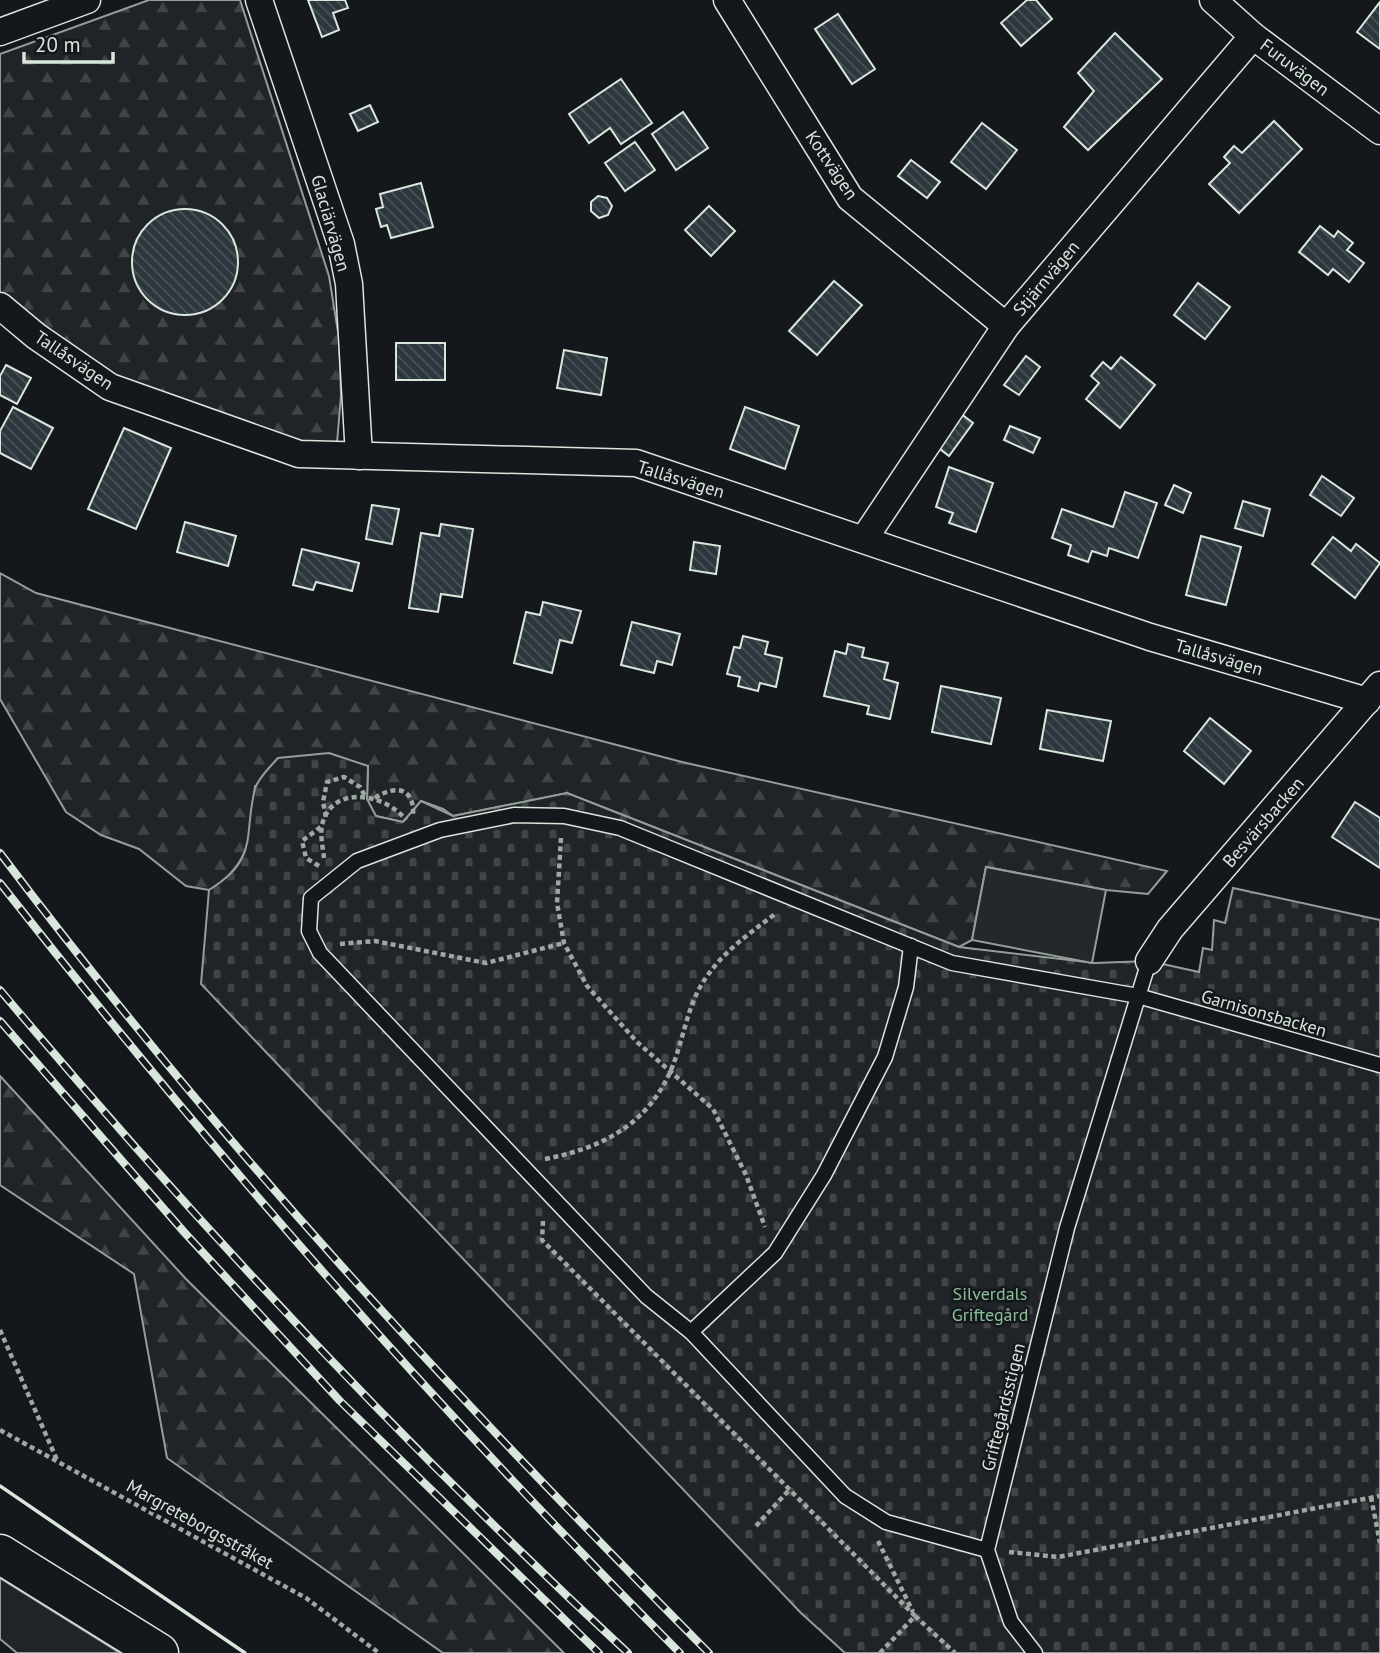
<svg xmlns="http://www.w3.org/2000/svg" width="1380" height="1653" viewBox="0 0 1380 1653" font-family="'PT Sans',sans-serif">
<defs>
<pattern id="forest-firs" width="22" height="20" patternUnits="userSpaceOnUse" patternTransform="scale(1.75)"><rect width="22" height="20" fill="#202428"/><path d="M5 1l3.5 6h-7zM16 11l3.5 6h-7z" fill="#404447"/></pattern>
<pattern id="cemetery-stones" width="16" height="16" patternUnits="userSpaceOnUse" patternTransform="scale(1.75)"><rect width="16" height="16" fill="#202428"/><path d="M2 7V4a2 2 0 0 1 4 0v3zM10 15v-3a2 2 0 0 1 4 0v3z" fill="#404447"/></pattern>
<pattern id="building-back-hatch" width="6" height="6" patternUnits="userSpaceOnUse" patternTransform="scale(1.75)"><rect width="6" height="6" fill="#2c363c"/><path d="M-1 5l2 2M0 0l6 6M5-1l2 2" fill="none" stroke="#4a5358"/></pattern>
</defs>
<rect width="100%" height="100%" fill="#14181c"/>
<polygon fill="#202428" stroke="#939e99" stroke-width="2" points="0,1578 120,1653 17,1653 0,1639"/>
<g fill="url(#forest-firs)" stroke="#939e99" stroke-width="2">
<polygon points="149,0 240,0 329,276 339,338 341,395 337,443 278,441 95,370 0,296 0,54"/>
<path d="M 0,573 L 36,593 L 682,762 L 1167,871 L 1148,894 L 1106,890 L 986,867 L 972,940 L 959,947 L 567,793 L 453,816 L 443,809 L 421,801 L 403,822 L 375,816 L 367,799 L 368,766 L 255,786 C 250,832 254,863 209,890 L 186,886 L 139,849 L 101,835 L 66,812 L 0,699 Z"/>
<polygon points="0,1076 186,1279 564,1653 443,1653 167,1458 134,1274 0,1185"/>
</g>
<path fill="url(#cemetery-stones)" stroke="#939e99" stroke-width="2" d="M 329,753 L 368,766 L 367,799 L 376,816 L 403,822 L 421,801 L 453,816 L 567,793 L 959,947 L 1095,963 L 1149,961 L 1199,972 L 1203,948 L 1212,950 L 1214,920 L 1225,923 L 1233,888 L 1380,920 L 1380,1653 L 845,1653 L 801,1613 L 201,984 L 209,890 C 260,859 243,835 255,789 C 258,778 271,766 278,758 Z"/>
<polygon fill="#24282b" stroke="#939e99" stroke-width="2" points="986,867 1106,890 1092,963 972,940"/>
<g fill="url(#building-back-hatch)" stroke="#d8e6dc" stroke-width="2">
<polygon points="308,0 345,0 348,8 333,13 339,30 322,37"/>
<polygon points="1027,0 1036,0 1052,19 1021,46 1001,23"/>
<polygon points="1380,2 1380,49 1357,32"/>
<polygon points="838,14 875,69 852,84 815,29"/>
<polygon points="1115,33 1162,79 1088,150 1064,127 1094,91 1078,73"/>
<polygon points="621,79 652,123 621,144 610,128 589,143 569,114"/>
<polygon points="370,105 378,122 358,131 350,114"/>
<polygon points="683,112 708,148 676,170 652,134"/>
<polygon points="1274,121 1302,149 1239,213 1209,184 1230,163 1224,157 1234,146 1242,153"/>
<polygon points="982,123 1017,150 986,189 951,162"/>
<polygon points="635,142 655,170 625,191 605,163"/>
<polygon points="911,160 940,182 927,198 898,176"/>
<polygon points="421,183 433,227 391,238 387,225 381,227 376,209 383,207 380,194"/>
<polygon points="598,196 607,198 612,206 608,215 599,218 591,211 591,202"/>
<polygon points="709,206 735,231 711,256 685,230"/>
<circle cx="185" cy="262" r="53"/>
<polygon points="1320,226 1334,237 1338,231 1353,243 1347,250 1364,263 1349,282 1333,269 1328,275 1299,252"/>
<polygon points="834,281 862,305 817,355 789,331"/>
<polygon points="1198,283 1230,307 1205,339 1174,315"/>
<rect x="396" y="343" width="49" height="37"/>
<polygon points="564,350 607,358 601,395 557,388"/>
<polygon points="1026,356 1040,367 1019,395 1004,385"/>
<polygon points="1121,357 1155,385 1120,428 1086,399 1099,383 1091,376 1103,362 1111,369"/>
<polygon points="6,365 31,378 17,404 0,395 0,376"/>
<polygon points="13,407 53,428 31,469 0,453 0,431"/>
<polygon points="745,407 799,426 785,469 730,449"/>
<polygon points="960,413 973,423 949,456 936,446"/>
<polygon points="1010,426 1040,438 1033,453 1004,440"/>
<polygon points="124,428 171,448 136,529 88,509"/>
<polygon points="949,467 993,483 976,532 949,523 953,513 936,507"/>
<polygon points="1322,476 1354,498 1341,516 1310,495"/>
<polygon points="1174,485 1191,493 1183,513 1165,505"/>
<polygon points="1125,492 1157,503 1138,558 1109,548 1107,556 1092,551 1088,562 1068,555 1071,545 1052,538 1062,509 1113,527"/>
<polygon points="1243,501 1270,509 1263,536 1235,528"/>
<polygon points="372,505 399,509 392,544 366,539"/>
<polygon points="185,522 236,536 228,566 177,552"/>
<polygon points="441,524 473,529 462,597 441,594 438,612 409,608 421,533 439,536"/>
<polygon points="1201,536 1241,547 1226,605 1186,595"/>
<polygon points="1333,537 1351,551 1356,544 1380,563 1355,598 1312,564"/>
<polygon points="694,542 720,546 716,574 690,570"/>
<polygon points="302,549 359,563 352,591 316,582 313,590 293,585"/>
<polygon points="543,602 581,611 572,643 560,640 552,673 514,663 526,612 540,615"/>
<polygon points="632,622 680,634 672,665 657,661 654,673 621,665"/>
<polygon points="743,636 768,642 765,654 782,658 776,687 760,683 758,691 738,686 740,677 727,674 734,647 740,648"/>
<polygon points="848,644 864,648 862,657 888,663 884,679 898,683 890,719 867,714 869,706 824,696 835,651 846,654"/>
<polygon points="941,686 1001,698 991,744 932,732"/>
<polygon points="1047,710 1111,721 1103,761 1040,749"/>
<polygon points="1210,718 1251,751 1224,784 1184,751"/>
<polygon points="1355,802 1380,818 1380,868 1332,837"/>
</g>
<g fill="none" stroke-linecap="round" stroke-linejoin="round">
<g stroke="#d8e6dc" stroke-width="17">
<g id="service">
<polyline points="691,1332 775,1253 824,1175 885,1057 906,987 911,946"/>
<polyline points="987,1550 886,1522 845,1496 691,1332 646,1296 320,953 309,931 311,898 357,861 440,830 514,815 564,816 620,828 952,963 1138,996 1380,1065"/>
<polyline points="1035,1653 1011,1622 987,1550 1067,1228 1149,961"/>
</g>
</g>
<g stroke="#d8e6dc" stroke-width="29">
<g id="minor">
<polyline points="259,0 341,244 349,284 359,456"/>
<polyline points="727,0 850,198 1006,326"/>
<polyline points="1213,0 1253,36 1380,131"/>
<polyline points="0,32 87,0"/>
<polyline points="0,306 36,336 110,387 299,454 636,463 1150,637 1367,701"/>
<polyline points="864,539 1006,326 1253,36"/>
<polyline points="1149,961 1170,929 1380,685"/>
</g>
</g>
<g stroke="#d8e6dc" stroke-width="41">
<polyline id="motorway" points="0,1554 159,1653"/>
</g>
<g stroke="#9da8a2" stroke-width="4.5" stroke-dasharray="5 3.5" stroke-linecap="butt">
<path d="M 375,798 C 396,784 415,788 413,816"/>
<polyline points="326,817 323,802 327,782 344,777 360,787 365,796"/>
<polyline points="561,838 557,903 564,943 587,986 637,1042 713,1109 746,1175 765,1227"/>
<path d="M 324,858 C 323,848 320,836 322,825 C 332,783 386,794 406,820"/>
<polyline points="319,866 306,858 302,841 322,826"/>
<polyline points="340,944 375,941 486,963 564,943"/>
<path d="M 545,1159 C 602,1148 647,1125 671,1070 C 682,1044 686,1014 699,989 C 717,956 746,936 775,914"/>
<polyline points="543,1221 542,1240 915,1616"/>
<polyline points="0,1330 57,1460"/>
<polyline points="0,1430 306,1598 379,1653"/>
<polyline points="1371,1497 1380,1543"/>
<polyline points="756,1526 789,1490"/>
<polyline points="878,1541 913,1612"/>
<polyline points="1009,1552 1058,1557 1380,1496"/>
<polyline points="880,1653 915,1616 955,1653"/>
</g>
<use href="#service" stroke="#14181c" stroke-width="14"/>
<use href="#minor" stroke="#14181c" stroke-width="26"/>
<use href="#motorway" stroke="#14181c" stroke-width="38"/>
<g stroke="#d8e6dc" stroke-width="8">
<g id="rail">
<path d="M 0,853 C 214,1138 458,1400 709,1653"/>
<path d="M 0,883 C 212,1153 437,1410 680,1653"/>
<path d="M 0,990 C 196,1223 404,1446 628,1653"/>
<polyline points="0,1021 184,1232 340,1401 599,1653"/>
</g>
</g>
<use href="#rail" stroke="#14181c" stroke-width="5" stroke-dasharray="16" stroke-linecap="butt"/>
<polyline stroke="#d8e6dc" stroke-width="3.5" points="0,1486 245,1653"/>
</g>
<g text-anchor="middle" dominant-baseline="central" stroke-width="5" stroke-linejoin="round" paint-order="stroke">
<g font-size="18" fill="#d8e6dc" stroke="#14181c">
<text transform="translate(1295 67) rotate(37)">Furuvägen</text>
<text transform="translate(832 165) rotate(56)">Kottvägen</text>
<text transform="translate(331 223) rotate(74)">Glaciärvägen</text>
<text transform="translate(1046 278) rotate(-50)">Stjärnvägen</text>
<text transform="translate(74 360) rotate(34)">Tallåsvägen</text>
<text transform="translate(681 479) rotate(17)">Tallåsvägen</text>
<text transform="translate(1219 657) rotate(16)">Tallåsvägen</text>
<text transform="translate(1263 822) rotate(-49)">Besvärsbacken</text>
<text transform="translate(1264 1013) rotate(16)">Garnisonsbacken</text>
<text transform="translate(1003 1407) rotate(-76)">Griftegårdsstigen</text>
<text transform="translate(200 1524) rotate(29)">Margreteborgsstråket</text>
</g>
<g font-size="18" fill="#8ac095" stroke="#14181c">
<text x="990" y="1293">Silverdals<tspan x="990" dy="21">Griftegård</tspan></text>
</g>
</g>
<path d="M24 52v10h89v-10" fill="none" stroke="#d8e6dc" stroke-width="3.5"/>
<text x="35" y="52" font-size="21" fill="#d8e6dc" stroke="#14181c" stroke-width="5" paint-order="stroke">20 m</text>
</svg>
